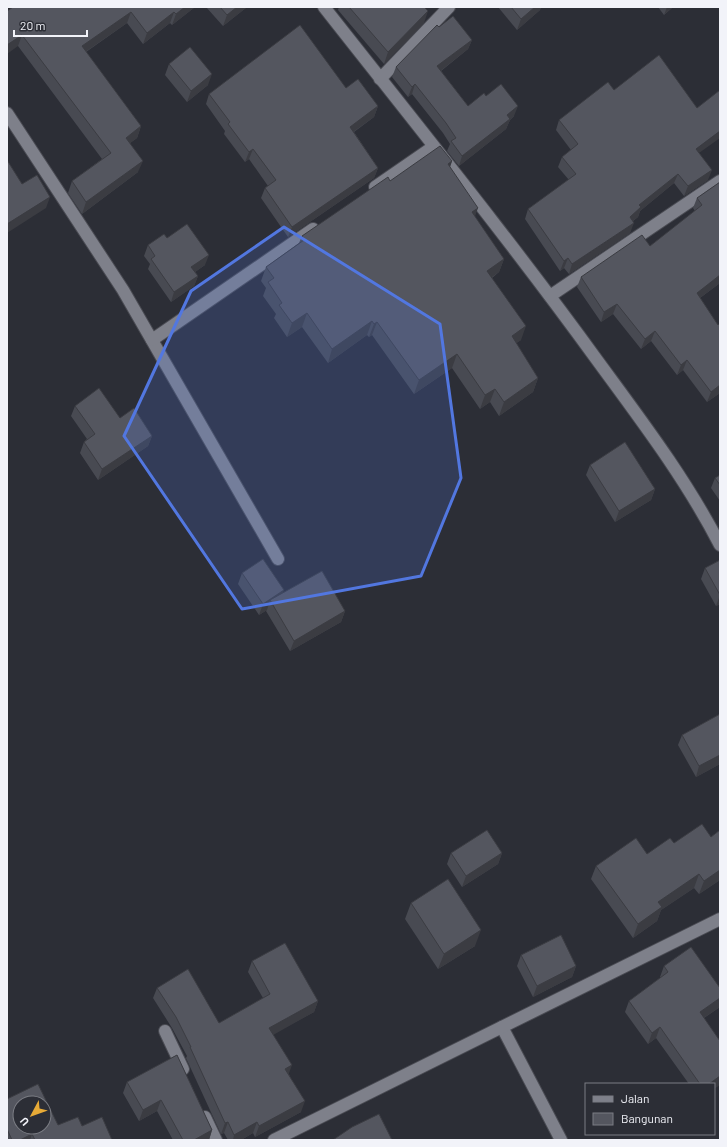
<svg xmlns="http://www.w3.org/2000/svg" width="727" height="1147" viewBox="0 0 727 1147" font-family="Barlow,sans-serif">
<rect width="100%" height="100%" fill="#2c2e36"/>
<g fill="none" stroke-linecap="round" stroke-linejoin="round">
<g stroke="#4a4b53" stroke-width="14">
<g id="minor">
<path d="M 324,7 C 416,124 510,240 597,360 C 641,420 686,479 720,545"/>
<polyline points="380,79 449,7"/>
<polyline points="7,113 123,290 278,559"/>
<polyline points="375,187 433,147"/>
<polyline points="550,296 720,181"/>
<polyline points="152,340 313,229"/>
<polyline points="502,1027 561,1140"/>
<polyline points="165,1031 183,1069"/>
<polyline points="205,1117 216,1140"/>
<polyline points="274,1140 720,919"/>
</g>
</g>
<use href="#minor" stroke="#7e808a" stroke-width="12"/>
</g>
<g fill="#484a52">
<polygon points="13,7 195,7 172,25 170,23 143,44 127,23 86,52 141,126 137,138 130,143 138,172 82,214 68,193 72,181 102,159 18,46"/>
<polygon points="206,7 247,7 223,26"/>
<polygon points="339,7 424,7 424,23 384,64 338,10"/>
<polygon points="498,7 541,7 540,10 517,30"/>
<polygon points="658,7 673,7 664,15"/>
<polygon points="439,27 472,40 468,49 441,71 468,106 486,96 514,116 510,120 506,129 459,166 447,151 450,144 443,133 412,94 408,97 392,77 396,67"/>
<polygon points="169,64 208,85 187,102 165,75"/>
<polygon points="346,88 378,106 374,117 354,132 378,168 374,178 288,237 261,198 265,188 268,186 249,159 245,162 224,134 225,131 206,104 209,94"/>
<polygon points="614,90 699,153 708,180 684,196 674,183 640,211 638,217 633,221 630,233 569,274 564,268 560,271 525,219 528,209 569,180 558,167 562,157 571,150 556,130 559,120"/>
<polygon points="452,161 450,167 475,217 504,259 499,272 492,278 521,340 516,343 538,378 533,392 499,416 490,402 480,409 452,368 414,394 372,335 369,337 367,335 328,363 302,327 287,337 274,318 276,314 263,296 266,288 261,281 266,267 299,243 302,236 390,181"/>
<polygon points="720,182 720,283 700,298 720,393 707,402 683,370 677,375 651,341 641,349 613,314 601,322 577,287 581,277 650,246 695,211 693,208 697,198"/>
<polygon points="167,238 205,265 195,272 198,276 194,286 171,302 148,269 150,264 144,256 148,245"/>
<polygon points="75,406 120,418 152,436 148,446 98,480 80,453 84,442 87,439 71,416"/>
<polygon points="590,465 655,489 651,500 615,522 586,475"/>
<polygon points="720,475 720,501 711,488 715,478"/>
<polygon points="720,560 720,604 716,606 701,579 705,568"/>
<polygon points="242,573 283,593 345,611 341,622 290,651 266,611 267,610 259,615 238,584"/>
<polygon points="720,714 720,764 696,777 678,745 682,735"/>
<polygon points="720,830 720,880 699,894 694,888 661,910 657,921 633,938 591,879 596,866 647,854 674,843 711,837"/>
<polygon points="451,853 502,853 498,864 462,887 447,864"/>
<polygon points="411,903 475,946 438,969 405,919"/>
<polygon points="521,955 576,966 572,977 533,997 517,966"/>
<polygon points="252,961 318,1001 314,1012 273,1034 289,1074 301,1112 255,1137 253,1133 241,1140 228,1140 224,1133 221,1134 186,1058 187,1056 172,1028 153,998 157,988 219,1023 263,998 248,972"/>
<polygon points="664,966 720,988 720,1007 704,1018 714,1084 689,1084 656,1038 648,1044 625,1012 629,1001 660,978 660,977"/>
<polygon points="177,1055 212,1130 209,1140 173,1140 157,1111 139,1121 123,1093 127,1082"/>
<polygon points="7,1099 58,1125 82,1126 112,1140 7,1140"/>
</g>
<g fill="#3b3c42">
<polygon points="185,7 195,7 172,25 176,14"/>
<polygon points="237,7 247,7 223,26 227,15"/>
<polygon points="535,7 541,7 540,10 517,30 521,19"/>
<polygon points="667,7 673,7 664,15"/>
<polygon points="428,11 424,23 384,64 388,52"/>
<polygon points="131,12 127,23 78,57 82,46"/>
<polygon points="174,12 170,23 143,44 147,33"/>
<polygon points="22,35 18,46 7,54 7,45"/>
<polygon points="472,40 468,49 434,76 437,66"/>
<polygon points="212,74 208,85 187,102 191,91"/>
<polygon points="415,84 412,94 408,97 412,87"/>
<polygon points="378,106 374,117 346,137 350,127"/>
<polygon points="518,106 514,116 510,120 506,129 459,166 462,156 507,115"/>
<polygon points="141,126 137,138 122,149 126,138"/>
<polygon points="720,131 720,138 692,158 696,149"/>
<polygon points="253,149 249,159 245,162 249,152"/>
<polygon points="143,161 138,172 82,214 86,202"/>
<polygon points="452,161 447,175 448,164"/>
<polygon points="378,168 374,178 288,237 292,227"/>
<polygon points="712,170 708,180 684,196 688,186"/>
<polygon points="678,174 674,183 640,211 638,217 626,226 630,217 639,205"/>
<polygon points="50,197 46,208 7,233 7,224"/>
<polygon points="478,208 473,222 472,212"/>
<polygon points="634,223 630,233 569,274 572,264"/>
<polygon points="209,255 205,265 188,277 191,267"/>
<polygon points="568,258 564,268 560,271 564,261"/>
<polygon points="504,259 499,272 482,284 487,271"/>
<polygon points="720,275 720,283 693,303 697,293"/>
<polygon points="198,276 194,286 171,302 174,292"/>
<polygon points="617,304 613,314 601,322 604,312"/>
<polygon points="307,313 302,327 287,337 292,323"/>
<polygon points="372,321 367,335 328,363 332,349"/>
<polygon points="377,322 372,335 369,337 374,324"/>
<polygon points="526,326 521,340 507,350 512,336"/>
<polygon points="655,331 651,341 641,349 645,339"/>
<polygon points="457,354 452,368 414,394 419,380"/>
<polygon points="687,360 683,370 677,375 681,365"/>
<polygon points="538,378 533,392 499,416 504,402"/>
<polygon points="720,385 720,393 707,402 711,392"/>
<polygon points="495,389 490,402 480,409 485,395"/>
<polygon points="152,436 148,446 98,480 102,469"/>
<polygon points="655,489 651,500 615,522 619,511"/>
<polygon points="284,590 280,601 270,600 267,610 259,615 263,604"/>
<polygon points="720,595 720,604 716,606"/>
<polygon points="345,611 341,622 290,651 294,641"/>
<polygon points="720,755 720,764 696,777 699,766"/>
<polygon points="502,853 498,864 462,887 466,876"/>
<polygon points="720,870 720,880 699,894 704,881"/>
<polygon points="699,874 694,888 661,910 657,921 633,938 638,924 658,902"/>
<polygon points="481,930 475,946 438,969 444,954"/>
<polygon points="576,966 572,977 533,997 537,986"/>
<polygon points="720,998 720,1007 696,1023 700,1012"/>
<polygon points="318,1001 314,1012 266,1039 269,1028"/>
<polygon points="660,1027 656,1038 648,1044 652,1033"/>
<polygon points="292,1065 288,1076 285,1069"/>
<polygon points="720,1076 720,1085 714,1089 714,1084 709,1084"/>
<polygon points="161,1100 157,1111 139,1121 143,1110"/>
<polygon points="305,1101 301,1112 255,1137 259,1126"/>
<polygon points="228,1122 224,1133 221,1134 225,1123"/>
<polygon points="257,1122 253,1133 241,1140 233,1140 234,1135"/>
<polygon points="212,1130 209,1140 194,1140"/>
<polygon points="32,1134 30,1140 20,1140"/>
</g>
<g fill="#54565f" stroke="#3b3c42" fill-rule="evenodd">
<polygon points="13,7 185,7 176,14 174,12 147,33 131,12 82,46 141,126 126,138 143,161 86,202 72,181 111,153 22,35 7,45 7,11"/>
<polygon points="220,7 237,7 227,15"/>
<polygon points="349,7 424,7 428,11 388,52"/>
<polygon points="511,7 535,7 521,19"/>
<polygon points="453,16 472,40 437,66 468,106 484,93 486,96 501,84 518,106 507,115 510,119 462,156 451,141 456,138 446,123 415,84 412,87 396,67 437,25 439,27"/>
<polygon points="300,25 346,88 358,79 378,106 350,127 378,168 292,227 265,188 276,180 253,149 249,152 228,124 230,122 209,94"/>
<polygon points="190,47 212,74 191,91 169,64"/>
<polygon points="659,55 697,108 720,90 720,131 696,149 712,170 688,186 678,174 639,205 641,207 630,217 634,223 572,264 568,258 564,261 528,209 576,174 562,157 578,144 559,120 608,82 614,90"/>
<polygon points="440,146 452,161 448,164 478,208 472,212 504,259 487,271 526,326 512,336 538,378 504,402 495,389 485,395 457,354 419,380 377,322 374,324 372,321 332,349 307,313 292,323 279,305 282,303 268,282 274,278 266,267 304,240 302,236 388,177 390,181"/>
<polygon points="7,160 22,184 37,175 50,197 7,224"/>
<polygon points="720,182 720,275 697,293 718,325 720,323 720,385 711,392 687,360 681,365 655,331 645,339 617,304 604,312 581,277 642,235 650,246 702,205 697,198"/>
<polygon points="187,224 209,255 191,267 198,276 174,292 151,259 155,256 148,245 164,234 167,238"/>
<polygon points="99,388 120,418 134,408 152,436 102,469 84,442 95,434 75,406"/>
<polygon points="625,442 655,489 619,511 590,465"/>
<polygon points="720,475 720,485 715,478"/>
<polygon points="263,559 284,590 263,604 242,573"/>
<polygon points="720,560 720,595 705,568"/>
<polygon points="322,571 345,611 294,641 270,600"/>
<polygon points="720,714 720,755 699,766 682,735"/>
<polygon points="702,824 711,837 720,830 720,870 704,881 699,874 658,902 662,907 638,924 596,866 636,838 647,854 670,838 674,843"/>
<polygon points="487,830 502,853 466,876 451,853"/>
<polygon points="448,879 481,930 444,954 411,903"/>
<polygon points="561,935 576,966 537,986 521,955"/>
<polygon points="285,943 318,1001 269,1028 292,1065 285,1069 305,1101 259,1126 257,1122 234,1135 228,1122 225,1123 190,1047 191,1047 176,1017 157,988 188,969 219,1023 270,994 252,961"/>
<polygon points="691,947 720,988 720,998 700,1012 720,1041 720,1076 709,1084 700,1084 660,1027 652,1033 629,1001 668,972 664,966"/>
<polygon points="177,1055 212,1130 194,1140 183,1140 161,1100 143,1110 127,1082"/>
<path d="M 38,1084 L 58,1125 L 78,1117 L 82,1126 L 102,1117 L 112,1140 L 35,1140 L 32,1134 L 20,1140 L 12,1140 L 7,1129 L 7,1099 ZM 20,1103 L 44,1103 L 44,1127 L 20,1127 Z"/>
<polygon points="379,1114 392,1140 333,1140 352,1127"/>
</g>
<path fill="#5277e0" fill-opacity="0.2" stroke="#5277e0" stroke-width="3" stroke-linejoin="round" d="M 284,227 L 440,324 L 461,478 L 421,576 L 242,609 L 124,436 L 191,291 Z"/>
<rect width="727" height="1147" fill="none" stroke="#f2f3f9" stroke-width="16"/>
<rect x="585" y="1083" width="130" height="52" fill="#2c2e36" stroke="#7b7d84"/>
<rect x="593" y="1096" width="20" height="6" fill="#7e808a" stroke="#7b7d84"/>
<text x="621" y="1103" font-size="12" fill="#f2f3f9">Jalan</text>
<rect x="593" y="1113" width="20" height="12" fill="#54565f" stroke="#7b7d84"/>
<text x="621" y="1123" font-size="12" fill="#f2f3f9">Bangunan</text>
<g transform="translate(32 1115) rotate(229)"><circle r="19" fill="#2c2e36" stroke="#7b7d84"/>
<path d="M0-3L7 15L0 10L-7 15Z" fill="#e8ab37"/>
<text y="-6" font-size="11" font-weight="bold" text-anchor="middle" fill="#f2f3f9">U</text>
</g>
<path d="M14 30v6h73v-6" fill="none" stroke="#f2f3f9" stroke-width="2"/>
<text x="20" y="30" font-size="12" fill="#f2f3f9" stroke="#2c2e36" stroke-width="3" paint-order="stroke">20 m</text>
</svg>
